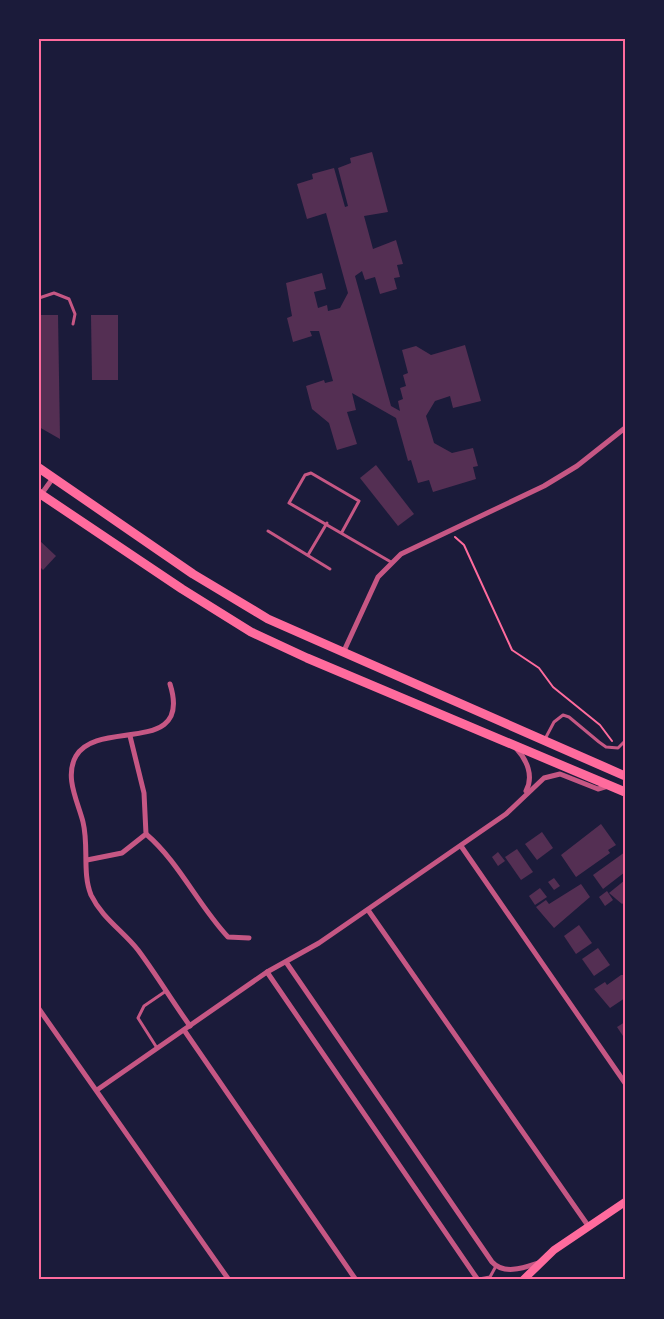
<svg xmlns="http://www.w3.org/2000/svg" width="664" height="1319" viewBox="0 0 664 1319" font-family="'Source Sans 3',sans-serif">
<rect width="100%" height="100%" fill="#1b1b3a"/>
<g fill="#542f53">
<polygon points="372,152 388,212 364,216 373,249 396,240 403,264 397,265 400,277 394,278 397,289 380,294 375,277 365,280 362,271 355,276 391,406 400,411 398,401 403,399 400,388 406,386 403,375 408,373 402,350 416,346 431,355 465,345 481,401 453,408 450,396 435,401 426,416 434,443 452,453 473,448 478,466 473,467 476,479 433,492 429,480 418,483 411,460 408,461 396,418 352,393 356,410 347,412 357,444 337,450 329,423 312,409 306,386 324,380 325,383 333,381 319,331 310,331 312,336 293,342 287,318 292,316 286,283 322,273 326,289 314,292 318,308 327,305 328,311 340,308 348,293 326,213 307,219 297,184 313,179 312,174 334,168 345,207 348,206 338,168 351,163 350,158"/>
<polygon points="39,315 58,315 60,439 39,427"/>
<polygon points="91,315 118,315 118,380 92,380"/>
<polygon points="376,465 414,514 398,526 360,478"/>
<polygon points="39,540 56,556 43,570 39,566"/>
<polygon points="601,824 616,845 608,850 610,853 576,877 561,855"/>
<polygon points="542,832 553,848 537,860 525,844"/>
<polygon points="517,849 533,872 521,880 505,857"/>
<polygon points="498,852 505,861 498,866 492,857"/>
<polygon points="625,852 625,872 603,889 593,875"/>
<polygon points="554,878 560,886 554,890 548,882"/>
<polygon points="625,880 625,902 622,904 609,893"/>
<polygon points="581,884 590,897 554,928 536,907 546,900 549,904"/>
<polygon points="540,888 547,897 535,905 529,896"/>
<polygon points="607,891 613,900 605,906 599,897"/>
<polygon points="579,925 592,943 576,954 564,936"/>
<polygon points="598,948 610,965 594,976 582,959"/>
<polygon points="621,975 625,975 625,998 610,1008 594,989 605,982 607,985"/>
<polygon points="625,1022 625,1039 617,1027"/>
</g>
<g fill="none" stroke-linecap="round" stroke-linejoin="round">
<polyline stroke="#ff6b9d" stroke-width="2" points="455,537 464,545 512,650 539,668 553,687 600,725 612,741"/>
<g stroke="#c65784" stroke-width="3">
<polyline points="39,298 54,293 69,299 75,314 73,324"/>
<polyline points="268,531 330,569"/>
<polyline points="342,532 359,501 311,473 305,475 289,503 391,562"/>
<polyline points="308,555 327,523"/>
<polyline points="545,739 554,722 563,715 569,717 599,742 606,747 618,748 625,741"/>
<polyline points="157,1048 138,1018 144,1006 166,991"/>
<polyline points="479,1279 490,1277 496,1266"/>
</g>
<g stroke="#c65784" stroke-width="5">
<polyline points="40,496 53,478"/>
<polyline points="343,653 378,577 401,554 544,486 577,466 625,428"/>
<path d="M 170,684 C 193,757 98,718 76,756 C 64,777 78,802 83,822 C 89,846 82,873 91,895 C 102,918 123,931 138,950 C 156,974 172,1001 190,1026"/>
<path d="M 516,748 C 527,760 534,776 526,791"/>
<path d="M 146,834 C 179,862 198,905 228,937 L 249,938"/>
<polyline points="461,846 625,1083"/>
<polyline points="87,860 122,853 146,834 144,793 130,736"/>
<polyline points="368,910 589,1227"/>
<path d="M 286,962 L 492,1262 C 504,1275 523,1268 538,1263"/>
<polyline points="267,972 478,1280"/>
<polyline points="39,1009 229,1280"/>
<polyline points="184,1030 356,1280"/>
<polyline points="97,1090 267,972 319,943 506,814 544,778 560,774 598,789 608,786"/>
</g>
<polyline stroke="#ff6b9d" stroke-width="8" points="523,1280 554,1250 625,1202"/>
<g stroke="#ff6b9d" stroke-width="9">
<polyline points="39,468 193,574 268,619 625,776"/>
<polyline points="39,493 182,589 251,632 307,658 625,792"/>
</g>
</g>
<rect width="664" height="1319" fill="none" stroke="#1b1b3a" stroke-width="81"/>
<rect x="40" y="40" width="584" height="1238" fill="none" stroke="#ff6b9d" stroke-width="2"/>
</svg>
